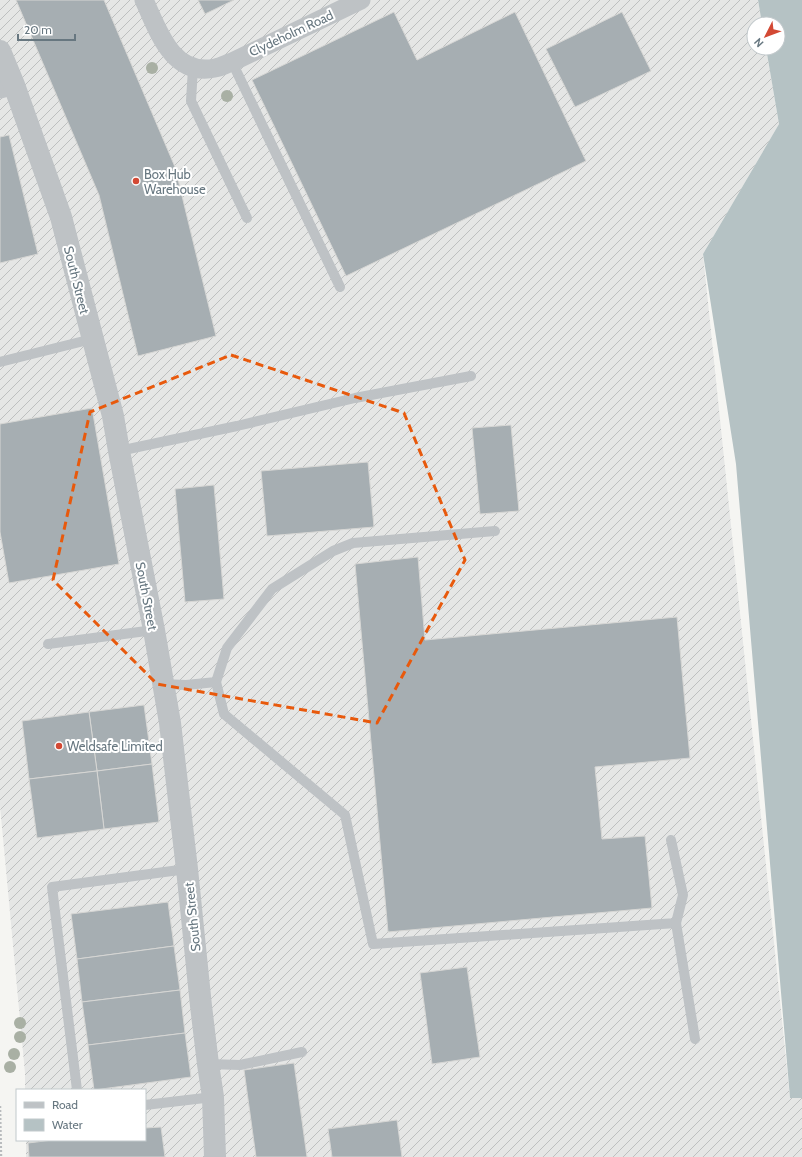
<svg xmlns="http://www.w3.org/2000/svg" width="802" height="1157" viewBox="0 0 802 1157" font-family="Cabin,sans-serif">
<defs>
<pattern id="industrial-furrows" width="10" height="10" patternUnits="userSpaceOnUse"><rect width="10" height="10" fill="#e5e6e5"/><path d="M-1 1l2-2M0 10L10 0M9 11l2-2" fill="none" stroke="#bdbfbf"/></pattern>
</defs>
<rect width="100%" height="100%" fill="#f5f5f2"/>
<polygon fill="url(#industrial-furrows)" points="0,0 758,0 762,24 754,24 754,48 766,48 779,124 703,254 790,1098 802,1098 802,1157 26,1157 26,1140 145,1140 145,1090 25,1090 25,1073 0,806"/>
<polygon fill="#b5c2c4" points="758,0 802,0 802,1098 790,1098 736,464 703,254 779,124 766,48 778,48 778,24 762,24"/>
<g fill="#a6aeb2" stroke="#d6d6d4">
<polygon points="16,0 104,0 175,167 216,336 138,356 99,195"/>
<polygon points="198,0 234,0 205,14"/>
<polygon points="394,12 417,60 515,12 586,161 346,276 252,80"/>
<polygon points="622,12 651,71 575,107 546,49"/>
<polygon points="9,135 38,254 0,263 0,137"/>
<polygon points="92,408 119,564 9,583 0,532 0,424"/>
<polygon points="511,425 519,511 480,514 472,428"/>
<polygon points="368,462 374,527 267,536 261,471"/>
<polygon points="214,485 224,599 185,602 175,489"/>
<polygon points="418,557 425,640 677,617 690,758 595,767 602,839 645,836 652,908 388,932 355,564"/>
<polygon points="144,705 152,764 97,771 89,712"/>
<polygon points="89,712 97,771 29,779 22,721"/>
<polygon points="152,764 159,822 104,829 97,771"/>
<polygon points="97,771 104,829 37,838 29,779"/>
<polygon points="168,902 174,946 77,959 71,914"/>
<polygon points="174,946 180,990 82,1002 77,959"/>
<polygon points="467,967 480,1057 432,1064 420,973"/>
<polygon points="180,990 185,1033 88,1045 82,1002"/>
<polygon points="185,1033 191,1077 94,1090 88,1045"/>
<polygon points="294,1063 307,1157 256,1157 244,1070"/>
<polygon points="397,1120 402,1157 332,1157 328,1129"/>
<polygon points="161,1127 165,1157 29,1157 28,1143 53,1140 145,1140 145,1128"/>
</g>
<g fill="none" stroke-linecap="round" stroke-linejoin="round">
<polyline stroke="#b8bbbd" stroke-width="2.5" stroke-dasharray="2 2" stroke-linecap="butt" points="0,1106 1,1157"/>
<g stroke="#bec2c5" stroke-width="10">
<polyline points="232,62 340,287"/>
<polyline points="193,68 191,101 247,218"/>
<polyline points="0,362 92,339"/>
<polyline points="119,451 237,426 355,398 471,376"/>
<polyline points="48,644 154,630"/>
<polyline points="216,682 224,714 345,815 373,944 676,923 683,895 671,840"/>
<polyline points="163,684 186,685 216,682 227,648 272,589 333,551 353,543 495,531"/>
<polyline points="676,923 695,1039"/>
<polyline points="208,1064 240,1065 302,1052"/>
<polyline points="77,1090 52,887 187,869"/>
<polyline points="145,1105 213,1097"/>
</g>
<g stroke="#bec2c5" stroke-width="19">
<path d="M 144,0 C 158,30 172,77 215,68 C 221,67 226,64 232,62 L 361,0"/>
<polyline points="0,89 14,85"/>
</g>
<polyline stroke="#bec2c5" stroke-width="22" points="0,51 14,85 61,217 113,416 119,451 154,630 170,723 187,869 201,1006 208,1064 213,1097 215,1157"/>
</g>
<g fill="#a9b0a4">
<circle cx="152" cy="68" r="6"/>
<circle cx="227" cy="96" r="6"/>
<circle cx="20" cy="1023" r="6"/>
<circle cx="20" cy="1037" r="6"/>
<circle cx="14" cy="1054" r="6"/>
<circle cx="10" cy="1067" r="6"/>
</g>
<path fill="none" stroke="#e8590c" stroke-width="3" stroke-dasharray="8 5" stroke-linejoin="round" d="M 231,355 L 404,413 L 465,560 L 377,723 L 157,684 L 53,580 L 90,412 Z"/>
<g fill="#d34934" stroke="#fff" stroke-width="1.5">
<circle cx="136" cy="181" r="4"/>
<circle cx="59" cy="746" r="4"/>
</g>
<g text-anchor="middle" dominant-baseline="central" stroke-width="4" stroke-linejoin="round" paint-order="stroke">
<g font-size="13" fill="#677780" stroke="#fff">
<text transform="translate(291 33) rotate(-25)">Clydeholm Road</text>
<text transform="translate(77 280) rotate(76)">South Street</text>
<text transform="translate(147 596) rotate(79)">South Street</text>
<text transform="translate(192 917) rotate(-96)">South Street</text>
</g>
<g font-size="13" fill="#677780" stroke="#fff" text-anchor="start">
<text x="144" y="174">Box Hub<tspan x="144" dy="15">Warehouse</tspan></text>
<text x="67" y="746">Weldsafe Limited</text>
</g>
</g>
<rect x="16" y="1089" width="130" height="52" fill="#ffffff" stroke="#c2c9cc"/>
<rect x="24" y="1102" width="20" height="6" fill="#bec2c5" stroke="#c2c9cc"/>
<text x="52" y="1109" font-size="12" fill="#677780">Road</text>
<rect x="24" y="1119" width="20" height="12" fill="#b5c2c4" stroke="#c2c9cc"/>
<text x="52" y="1129" font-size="12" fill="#677780">Water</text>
<g transform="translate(766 36) rotate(228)"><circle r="19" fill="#ffffff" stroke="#c2c9cc"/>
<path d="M0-3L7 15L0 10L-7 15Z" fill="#d34934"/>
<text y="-6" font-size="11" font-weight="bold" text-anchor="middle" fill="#677780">N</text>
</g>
<path d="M18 34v6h57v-6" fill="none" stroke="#677780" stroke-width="2"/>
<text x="24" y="34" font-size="12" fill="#677780" stroke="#ffffff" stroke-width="3" paint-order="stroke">20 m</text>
</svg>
